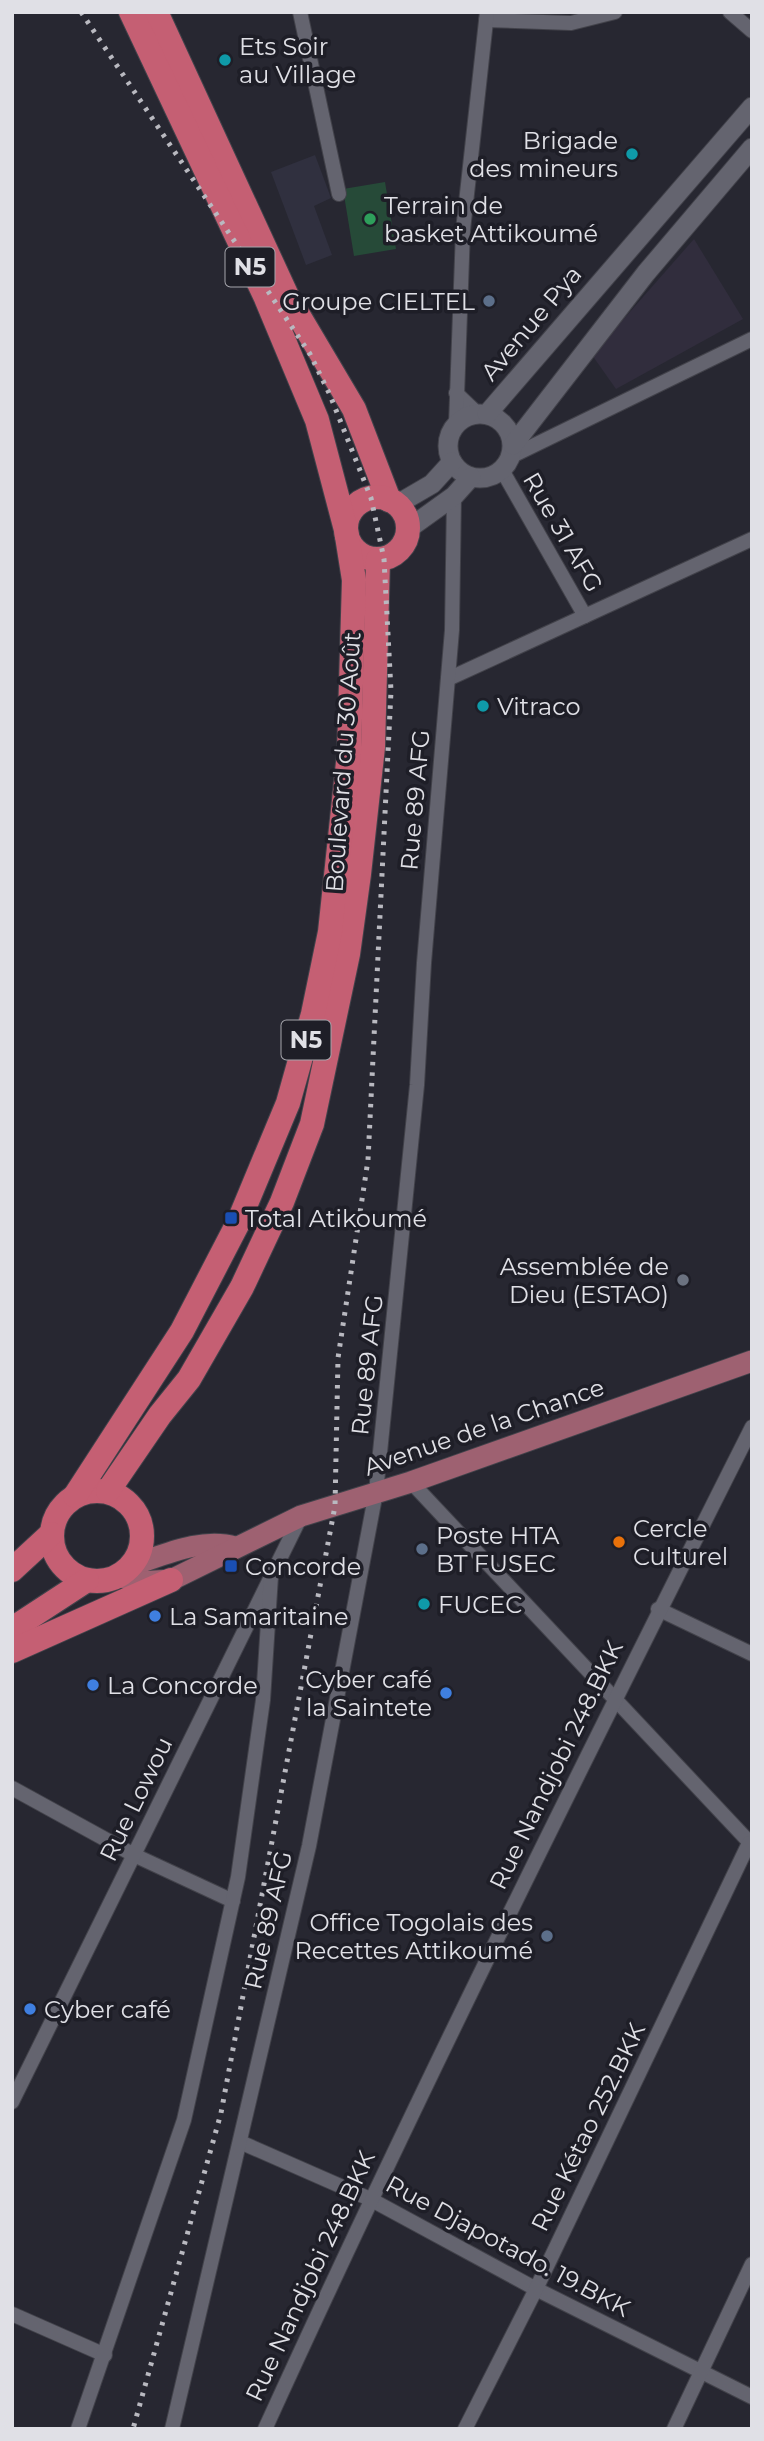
<svg xmlns="http://www.w3.org/2000/svg" width="764" height="2441" viewBox="0 0 764 2441" font-family="Montserrat,sans-serif">
<rect width="100%" height="100%" fill="#272731"/>
<polygon fill="#30303f" points="315,155 331,198 314,206 332,255 306,265 271,172"/>
<polygon fill="#312d3d" points="694,239 743,319 616,389 592,355"/>
<polygon fill="#264a38" points="385,182 396,249 354,256 343,189"/>
<g fill="none" stroke-linecap="round" stroke-linejoin="round">
<g stroke="#42424a" stroke-width="16">
<g id="street">
<polyline points="300,12 339,194"/>
<polyline points="730,12 752,31"/>
<polyline points="486,20 571,23 615,12"/>
<polyline points="456,393 477,413"/>
<polyline points="456,424 463,230 487,12"/>
<polyline points="510,457 752,339"/>
<polyline points="502,470 585,616"/>
<polyline points="448,679 752,539"/>
<polyline points="411,1482 752,1845"/>
<polyline points="658,1609 752,1654"/>
<polyline points="12,1788 134,1855 233,1901"/>
<polyline points="12,2102 301,1516"/>
<polyline points="240,2142 370,2199 536,2289 752,2397"/>
<polyline points="12,2314 105,2355"/>
<polyline points="78,2429 184,2120 238,1877 263,1700 271,1576"/>
<polyline points="172,2429 309,1846 376,1492 417,1085 424,963 452,630 454,496"/>
<path d="M 265,2429 C 419,2091 585,1759 752,1427"/>
<polyline points="465,2429 536,2289 749,1843"/>
<polyline points="674,2429 752,2264"/>
</g>
</g>
<g stroke="#42424a" stroke-width="21">
<g id="secondary">
<circle cx="480" cy="446" r="32"/>
<polyline points="487,414 752,107"/>
<polyline points="513,445 646,273 752,148"/>
<polyline points="396,505 432,484 452,462"/>
<polyline points="408,529 454,496 471,477"/>
</g>
</g>
<g stroke="#42424a" stroke-width="23">
<g id="primary">
<path d="M 130,1566 C 162,1556 201,1537 235,1547"/>
<polyline points="118,1576 140,1582 171,1580 301,1516 411,1482 752,1361"/>
</g>
</g>
<g stroke="#42424a" stroke-width="26">
<g id="highway">
<polyline points="156,12 287,296 354,409 389,500"/>
<circle cx="377" cy="528" r="31"/>
<circle cx="97" cy="1536" r="45"/>
<polyline points="108,1491 160,1415 189,1379 242,1287 282,1202 312,1124 348,954 359,874 373,747 378,560"/>
<polyline points="75,1496 182,1331 238,1223 288,1103 313,1014 330,932 349,753 354,580 346,530 317,420 266,298 131,12"/>
<polyline points="12,1570 51,1534"/>
<polyline points="12,1629 87,1580"/>
<polyline points="12,1651 171,1580"/>
</g>
</g>
<use href="#street" stroke="#64646f" stroke-width="14"/>
<use href="#secondary" stroke="#64646f" stroke-width="19"/>
<use href="#primary" stroke="#9e6171" stroke-width="21"/>
<use href="#highway" stroke="#c55f73" stroke-width="24"/>
<polyline stroke="#b9b9c0" stroke-width="5" stroke-dasharray="3.5 7" stroke-linecap="butt" points="81,12 310,354 330,395 371,498 384,559 391,691 368,1160 338,1358 335,1506 221,2113 133,2429"/>
</g>
<g fill="#0f9aa8" stroke="#1e1e27" stroke-width="2.5">
<circle cx="225" cy="60" r="7"/>
<circle cx="632" cy="154" r="7"/>
<circle cx="483" cy="706" r="7"/>
<circle cx="424" cy="1604" r="7"/>
</g>
<circle fill="#2e9e5b" stroke="#1e1e27" stroke-width="2.5" cx="370" cy="219" r="7"/>
<g fill="#5c6f8a" stroke="#1e1e27" stroke-width="2.5">
<circle cx="489" cy="301" r="7"/>
<circle cx="422" cy="1549" r="7"/>
<circle cx="547" cy="1936" r="7"/>
</g>
<g fill="#1a4fb4" stroke="#1e1e27" stroke-width="2.5">
<rect x="224" y="1211" width="14" height="14" rx="3.5"/>
<rect x="224" y="1559" width="14" height="14" rx="3.5"/>
</g>
<circle fill="#6b7280" stroke="#1e1e27" stroke-width="2.5" cx="683" cy="1280" r="7"/>
<circle fill="#e8710a" stroke="#1e1e27" stroke-width="2.5" cx="619" cy="1542" r="7"/>
<g fill="#3f7fe0" stroke="#1e1e27" stroke-width="2.5">
<circle cx="155" cy="1616" r="7"/>
<circle cx="93" cy="1685" r="7"/>
<circle cx="446" cy="1693" r="7"/>
<circle cx="30" cy="2009" r="7"/>
</g>
<g text-anchor="middle" dominant-baseline="central" stroke-width="7" stroke-linejoin="round" paint-order="stroke">
<g fill="#1e1e27" stroke="#a6a6ad" stroke-width="2">
<rect x="225.5" y="247.5" width="49" height="39" rx="5"/>
<rect x="281.5" y="1020.5" width="49" height="39" rx="5"/>
</g>
<g font-size="23" font-weight="bold" fill="#e0e0e6">
<text x="250" y="267">N5</text>
<text x="306" y="1040">N5</text>
</g>
<g font-size="24" fill="#e0e0e6" stroke="#1e1e27" text-anchor="start">
<text x="239" y="46">Ets Soir<tspan x="239" dy="28">au Village</tspan></text>
<text x="618" y="140" text-anchor="end">Brigade<tspan x="618" dy="28">des mineurs</tspan></text>
<text x="384" y="205">Terrain de<tspan x="384" dy="28">basket Attikoumé</tspan></text>
<text x="475" y="301" text-anchor="end">Groupe CIELTEL</text>
<text x="497" y="706">Vitraco</text>
<text x="245" y="1218">Total Atikoumé</text>
<text x="669" y="1266" text-anchor="end">Assemblée de<tspan x="669" dy="28">Dieu (ESTAO)</tspan></text>
<text x="633" y="1528">Cercle<tspan x="633" dy="28">Culturel</tspan></text>
<text x="436" y="1535">Poste HTA<tspan x="436" dy="28">BT FUSEC</tspan></text>
<text x="245" y="1566">Concorde</text>
<text x="438" y="1604">FUCEC</text>
<text x="169" y="1616">La Samaritaine</text>
<text x="432" y="1679" text-anchor="end">Cyber café<tspan x="432" dy="28">la Saintete</tspan></text>
<text x="107" y="1685">La Concorde</text>
<text x="533" y="1922" text-anchor="end">Office Togolais des<tspan x="533" dy="28">Recettes Attikoumé</tspan></text>
<text x="44" y="2009">Cyber café</text>
</g>
<g font-size="24" fill="#e0e0e6" stroke="#1e1e27">
<text transform="translate(531 323) rotate(-50)">Avenue Pya</text>
<text transform="translate(563 532) rotate(60)">Rue 31 AFG</text>
<text transform="translate(343 762) rotate(-86)">Boulevard du 30 Août</text>
<text transform="translate(415 800) rotate(-85)">Rue 89 AFG</text>
<text transform="translate(367 1365) rotate(-84)">Rue 89 AFG</text>
<text transform="translate(484 1427) rotate(-19)">Avenue de la Chance</text>
<text transform="translate(556 1765) rotate(-64)">Rue Nandjobi 248.BKK</text>
<text transform="translate(136 1799) rotate(-64)">Rue Lowou</text>
<text transform="translate(268 1920) rotate(-77)">Rue 89 AFG</text>
<text transform="translate(588 2127) rotate(-64)">Rue Kétao 252.BKK</text>
<text transform="translate(508 2246) rotate(28)">Rue Djapotado. 19.BKK</text>
<text transform="translate(310 2276) rotate(-65)">Rue Nandjobi 248.BKK</text>
</g>
</g>
<rect width="764" height="2441" fill="none" stroke="#e0e0e6" stroke-width="28"/>
</svg>
